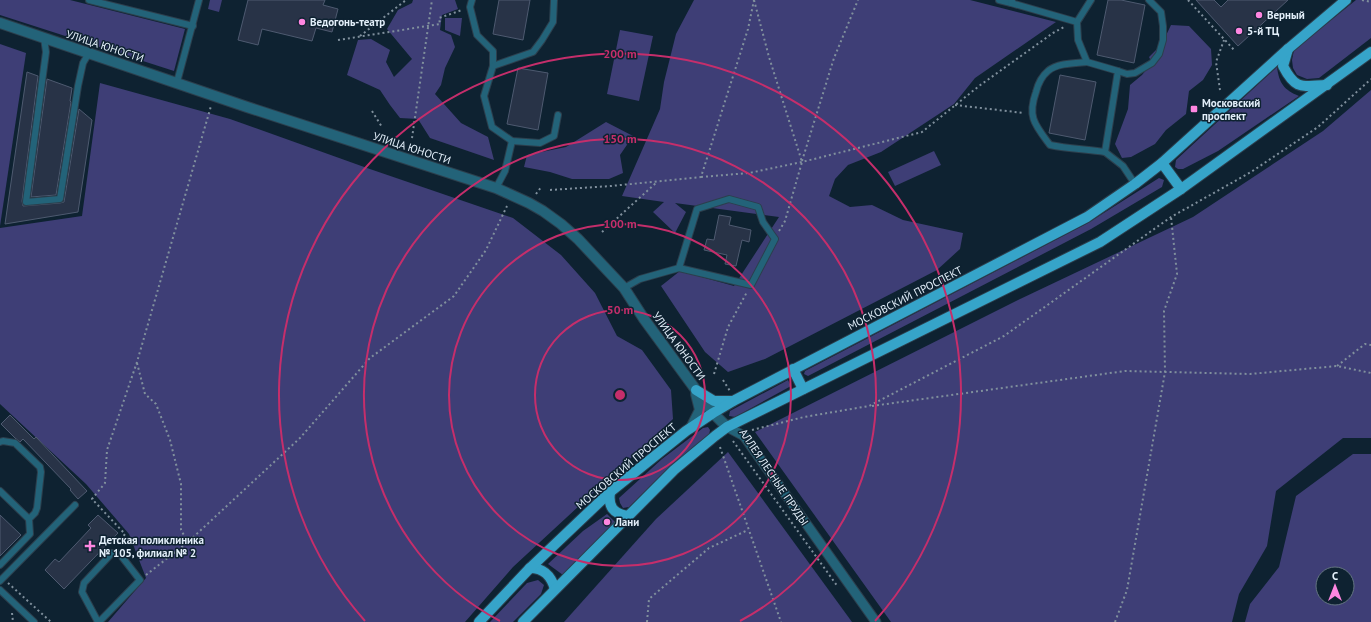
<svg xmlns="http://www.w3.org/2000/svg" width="1371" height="622" viewBox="0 0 1371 622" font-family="'PT Sans',sans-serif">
<rect width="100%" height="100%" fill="#0e2231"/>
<g fill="#3e3e76" fill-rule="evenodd">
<polygon points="0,0 70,0 185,29 174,71 0,15"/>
<polygon points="210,0 222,0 219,12 208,9"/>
<polygon points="413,0 455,0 458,9 442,15 440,30 451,35 455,47 445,68 441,85 435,94 461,123 488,137 494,160 430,138 418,119 400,118 390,105 380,90 347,75 358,40 371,39 390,50 386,62 394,77 412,59 387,29 398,10 412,3"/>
<polygon points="694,0 970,0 1056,22 975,78 954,104 881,152 848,165 835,179 829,196 850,207 872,205 903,220 963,233 960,249 937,270 765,359 728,372 705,352 661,286 680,271 734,286 779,217 675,203 686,212 675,233 653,212 664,202 622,196 660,109 664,82 676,34"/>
<polygon points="1356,0 1371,0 1371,38 1319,78 1307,79 1297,75 1293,68 1292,60 1294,50"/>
<polygon points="445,18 462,18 460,36 445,30"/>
<polygon points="1171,25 1189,26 1211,49 1212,65 1203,80 1189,91 1186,114 1166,130 1155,144 1131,157 1122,158 1115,144 1128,109 1130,85 1142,75 1152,63 1149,57 1162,44"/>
<polygon points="620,30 653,36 639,101 607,94"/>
<polygon points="0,44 26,53 0,226"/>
<path d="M 1277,67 C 1279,83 1284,90 1299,96 L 1218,151 L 1183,169 L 1178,169 L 1175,167 L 1176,160 Z"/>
<polygon points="100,83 230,119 367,168 513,218 561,255 595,293 617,336 642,350 671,390 673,419 513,567 465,622 108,622 146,578 129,534 86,484 0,404 0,228 82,216"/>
<polygon points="1371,90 1371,438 1343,438 1276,491 1267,546 1239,594 1232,622 891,622 755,432 1018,300 1193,217 1323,131"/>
<polygon points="606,122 633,136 620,155 623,173 609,179 572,179 550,172 524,167 527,155 566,147"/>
<polygon points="934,151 941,165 895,186 888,172"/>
<polygon points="1159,178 1164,180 1162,187 1091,229 808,376 804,374 805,371 1088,223"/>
<polygon points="788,380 791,386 735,417 729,416 730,411"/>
<polygon points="708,427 710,430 709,435 674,463 629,507 623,508 620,503 619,498 662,459 703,428"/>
<polygon points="728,452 852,622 564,622 656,519"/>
<path d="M 1353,454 L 1371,454 L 1371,622 L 1245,622 L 1250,604 L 1279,567 L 1296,496 ZM 1323,574 L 1347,574 L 1347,598 L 1323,598 Z"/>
<polygon points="607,514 615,522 563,575 548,564 583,531"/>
<polygon points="538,580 544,585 541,594 513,622 490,622 527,583"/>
</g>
<g fill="#283347" stroke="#4e5a70">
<polygon points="248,0 325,0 323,5 338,9 332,32 316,28 312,41 262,29 258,45 238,40"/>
<polygon points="499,0 530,0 523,40 493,34"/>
<polygon points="1108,0 1121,0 1145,5 1134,63 1097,55"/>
<polygon points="1196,0 1214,0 1221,7 1228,0 1288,0 1238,46"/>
<polygon points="518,68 548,73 538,130 507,124"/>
<polygon points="27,72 38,76 22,201 23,206 60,203 64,202 79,109 92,120 78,212 5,224"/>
<polygon points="1060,75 1096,82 1085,140 1049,133"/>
<polygon points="47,79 72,88 70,101 71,102 56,195 31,197"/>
<polygon points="719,215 731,217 729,225 751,230 749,242 742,240 736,266 725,264 727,255 704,250 707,239 714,240"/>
<polygon points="10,415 34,439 36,437 87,491 78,499 70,490 71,489 23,439 20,442 15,438 1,424"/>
<polygon points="0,515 21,535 0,556"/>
<polygon points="98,515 118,533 64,589 45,570 55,559 59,562 91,528 88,525"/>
</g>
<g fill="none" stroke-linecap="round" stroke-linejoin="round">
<g stroke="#2c3f4d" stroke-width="8">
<g id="service">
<polyline points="89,0 193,26"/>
<polyline points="472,0 470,7 477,35 493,51 493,66 484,96 492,127 512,141 540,143 554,136 558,115"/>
<polyline points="999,0 1011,3"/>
<polyline points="1012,0 1011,3 1077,22 1078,40 1087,62 1118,71 1105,152 1123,166 1135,184"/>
<polyline points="1077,22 1091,0"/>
<polyline points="44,38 46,52 26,202 60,199 78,86 83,63 89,53"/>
<path d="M 1087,62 C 1076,63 1057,63 1048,71 C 1042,76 1038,84 1036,92 C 1027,117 1035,125 1050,145 C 1069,149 1087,149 1105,152"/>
<polyline points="493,66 533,52 542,40 553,22 554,0"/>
<polyline points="1118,71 1127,74 1135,73 1152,63 1159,54 1163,40 1163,26 1161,12 1149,0"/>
<polyline points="177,82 199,0"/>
<polyline points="496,188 505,171 512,141"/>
<polyline points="624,288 640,279 679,268 697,209 729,199 758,207 763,222 775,239 751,285 679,268"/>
<polyline points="0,442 3,441 15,443 40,467 41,472 37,508 35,513 29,519"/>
<polyline points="0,491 29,519 30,534 0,565"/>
<polyline points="0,581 75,505"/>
<polyline points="0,590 34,622"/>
<polyline points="98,622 82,592 84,583 112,553 119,553 140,580 99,622"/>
</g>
</g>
<g stroke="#2c3f4d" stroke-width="11">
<polyline id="pedestrian" points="727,427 744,436 876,622"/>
</g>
<g stroke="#2c3f4d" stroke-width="12">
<g id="tertiary">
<polyline points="0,23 247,107 496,188 529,203 543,211 561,224 578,239 624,288 644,319 696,390 713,413 727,427"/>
<polyline points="691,428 700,410 696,394"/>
</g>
</g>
<g stroke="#2c3f4d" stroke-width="12">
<g id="primary">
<path d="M 1288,49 L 1283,66 C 1296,91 1302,86 1327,85"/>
<polyline points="1162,163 1181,189"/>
<polyline points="793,369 803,389"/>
<polyline points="696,390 714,401 733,401"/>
<path d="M 610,492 C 608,507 613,513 627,516"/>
<path d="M 530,568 C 544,568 551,576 555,589"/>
<polyline points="479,622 530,568 610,492 686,431 713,413 735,400 1087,217 1135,184 1162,163 1288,49 1346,0"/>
<polyline points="523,622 674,470 715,436 727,427 1100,242 1181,189 1371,52"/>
</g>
</g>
<g stroke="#80909d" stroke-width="2" stroke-dasharray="2 3" stroke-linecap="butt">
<polyline points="754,0 769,57 802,162 785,221 779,231"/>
<polyline points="1188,0 1235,51"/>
<polyline points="1362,0 1371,2"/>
<polyline points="360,36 406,0"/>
<polyline points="338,40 440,24 439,18 462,10"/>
<polyline points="1220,90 1216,62 1224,40"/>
<polyline points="955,105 1024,113"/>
<polyline points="372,111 382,127"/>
<polyline points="412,138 432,0"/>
<polyline points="802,161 834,58 858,0"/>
<polyline points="701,177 749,173 802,162 922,132 979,86 1053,33 1064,27"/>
<polyline points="550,190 611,186 701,177 748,29 754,0"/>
<polyline points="536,194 542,186"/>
<polyline points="602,232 657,182"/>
<polyline points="137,363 145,394 156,404 170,440 181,484 181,530 188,542"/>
<polyline points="1337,366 1365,344 1371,345"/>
<polyline points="714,374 728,327 747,292"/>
<polyline points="723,380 730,391"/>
<polyline points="872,406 1125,371 1250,374 1337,366 1371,373"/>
<polyline points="752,430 804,417 869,406 1004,336 1171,217 1251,172 1318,127 1371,79"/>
<polyline points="733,441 838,587"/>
<polyline points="720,447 781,622"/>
<polyline points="118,544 125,534 92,499 105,483 107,450 137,362 211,106"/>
<polyline points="146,575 188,542 300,438 370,358 454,296 486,250 507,206"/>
<polyline points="8,583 51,622"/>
<polyline points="12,613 13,622"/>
<polyline points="647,622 649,599 709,548 748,530"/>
<polyline points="1115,622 1127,590 1165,372 1164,311 1177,274 1171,217"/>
</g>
<use href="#service" stroke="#236379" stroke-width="6"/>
<use href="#pedestrian" stroke="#236379" stroke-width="9"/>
<use href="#tertiary" stroke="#236379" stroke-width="10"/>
<use href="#primary" stroke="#36a4c9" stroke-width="10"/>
</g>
<g fill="none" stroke="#c52e6b" stroke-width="2">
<circle cx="620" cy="395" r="85"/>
<circle cx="620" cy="395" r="171"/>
<path d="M500 621A256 256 0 1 1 740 621"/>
<path d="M365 621A341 341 0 1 1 875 621"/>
</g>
<g fill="#fe86e0" stroke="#0e2231" stroke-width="1.5">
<circle cx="1259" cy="15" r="4"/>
<circle cx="302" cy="22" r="4"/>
<circle cx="1239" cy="31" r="4"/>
<rect x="1190" y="105" width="8" height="8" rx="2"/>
<circle cx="607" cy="522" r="4"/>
<path d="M88 540h4v4h4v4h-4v4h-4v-4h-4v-4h4z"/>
</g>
<g text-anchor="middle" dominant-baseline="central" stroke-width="3" stroke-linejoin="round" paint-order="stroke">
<g font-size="11" font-weight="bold" fill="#e3effa" stroke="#0e2231" text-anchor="start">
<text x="1267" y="15">Верный</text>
<text x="310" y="22">Ведогонь-театр</text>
<text x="1247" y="31">5-й ТЦ</text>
<text x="1202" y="103">Московский<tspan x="1202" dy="13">проспект</tspan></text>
<text x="615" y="522">Лани</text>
<text x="99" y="540">Детская поликлиника<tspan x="99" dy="13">№ 105, филиал № 2</tspan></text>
</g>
<g font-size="11" fill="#e3effa" stroke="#0e2231">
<text transform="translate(105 46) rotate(18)">УЛИЦА ЮНОСТИ</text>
<text transform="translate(412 148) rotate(18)">УЛИЦА ЮНОСТИ</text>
<text transform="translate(905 298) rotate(-27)">МОСКОВСКИЙ ПРОСПЕКТ</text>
<text transform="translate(679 346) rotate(54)">УЛИЦА ЮНОСТИ</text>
<text transform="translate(626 466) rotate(-40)">МОСКОВСКИЙ ПРОСПЕКТ</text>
<text transform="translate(774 477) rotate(56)">АЛЛЕЯ ЛЕСНЫЕ ПРУДЫ</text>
</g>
</g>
<circle cx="620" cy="395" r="6" fill="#c52e6b" stroke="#0e2231" stroke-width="2"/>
<g font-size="12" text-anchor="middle" font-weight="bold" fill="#c52e6b" stroke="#0e2231" stroke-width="3" stroke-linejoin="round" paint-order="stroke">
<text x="620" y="58">200 m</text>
<text x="620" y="143">150 m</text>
<text x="620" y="228">100 m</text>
<text x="620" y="314">50 m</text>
</g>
<g transform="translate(1335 586)"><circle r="19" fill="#0e2231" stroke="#637481"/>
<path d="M0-3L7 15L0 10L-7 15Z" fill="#fe86e0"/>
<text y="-6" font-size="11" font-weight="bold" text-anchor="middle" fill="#e3effa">С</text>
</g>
</svg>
